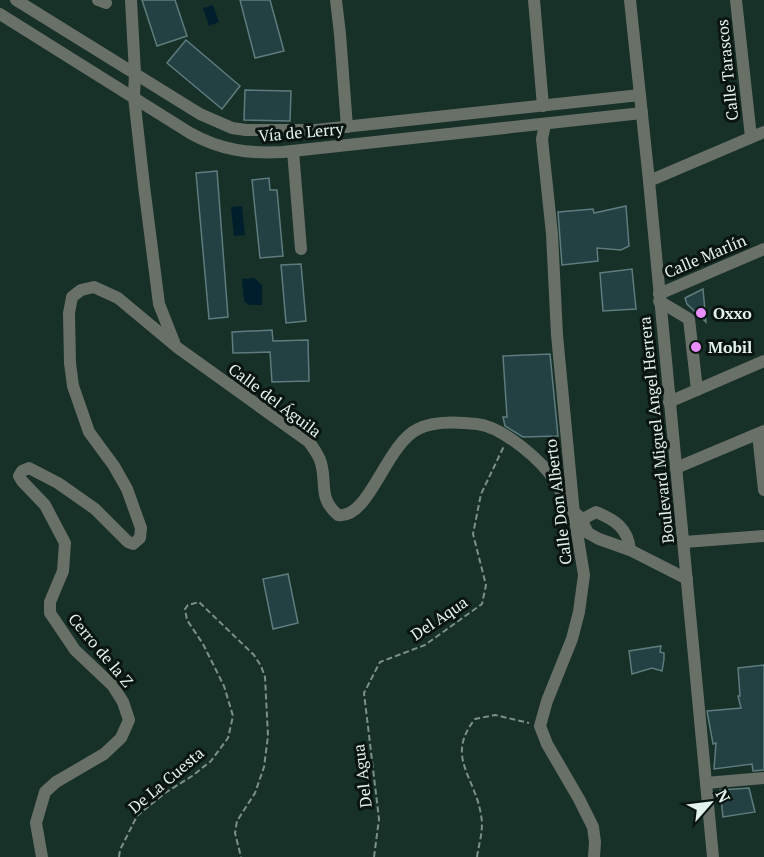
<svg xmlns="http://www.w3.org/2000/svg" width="764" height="857" viewBox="0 0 764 857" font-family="'PT Serif',serif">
<rect width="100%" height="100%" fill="#173028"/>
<g fill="#001f2d">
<polygon points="213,5 219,22 209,26 203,8"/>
<polygon points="242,206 245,235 234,236 231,207"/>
<polygon points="254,278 262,285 262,305 249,305 244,301 242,279"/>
</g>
<g fill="#234042" stroke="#5e7c7e" stroke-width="1.5">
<polygon points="142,0 175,0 187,36 157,46"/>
<polygon points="240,0 270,0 284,51 255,58"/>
<polygon points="186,40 240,86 222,109 167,63"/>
<polygon points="245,90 291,91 290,121 244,120"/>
<polygon points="217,171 228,317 209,319 196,173"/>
<polygon points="269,178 270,190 277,190 283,256 260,258 252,180"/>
<polygon points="626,206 629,246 621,250 597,248 598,261 562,265 558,212 593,209 594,213"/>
<polygon points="301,264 306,321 286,323 281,265"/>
<polygon points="632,269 636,309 603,311 600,273"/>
<polygon points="703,289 706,322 687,304 685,298"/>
<polygon points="272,330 273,341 308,340 309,381 272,382 270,352 233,353 232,332"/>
<polygon points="550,354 558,436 523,437 505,426 503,417 507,417 503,356"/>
<polygon points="288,574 298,623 273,629 263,579"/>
<polygon points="661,646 660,652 664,653 664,659 662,671 652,668 632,674 629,651"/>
<polygon points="764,665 764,770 753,771 752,764 714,769 716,743 713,744 707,711 741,708 738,696 740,696 738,668"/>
<polygon points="749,788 755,812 723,817 720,790"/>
</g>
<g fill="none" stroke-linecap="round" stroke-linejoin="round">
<g stroke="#7c9089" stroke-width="2" stroke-dasharray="6 3" stroke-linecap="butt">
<polyline points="119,857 120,850 137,816 165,793 192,776 211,761 228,738 233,716 224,686 203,644 187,620 185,609 188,605 199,602 254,655 261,666 265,677 268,736 264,767 255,793 237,821 235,833 241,857"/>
<polyline points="374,857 379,819 364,693 380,662 425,645 482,604 486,585 473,534 481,494 504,446"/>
<path d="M 477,857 C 479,843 484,829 481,815 C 475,776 445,757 475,719 L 495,715 L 529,723"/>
</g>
<g stroke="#697068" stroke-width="12">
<polyline points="16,0 200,114 232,128 246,130 316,130 640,95"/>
<polyline points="98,0 106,3"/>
<polyline points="131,0 135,73 134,97 144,186 159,304 174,342"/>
<polyline points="336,0 340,34 347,127"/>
<polyline points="534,0 543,106"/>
<polyline points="630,0 649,181 713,857"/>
<polyline points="736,0 751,137"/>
<path d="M 0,14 L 190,133 C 220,150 249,154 283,152 L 642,113"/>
<polyline points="545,124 542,139 552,234 557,335 574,514 584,575 579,612 572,639 547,701 540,726 547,744 579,799 593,827 595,842 594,857"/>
<polyline points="293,151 301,249"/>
<polyline points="649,181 764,132"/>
<polyline points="659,294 764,249"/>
<polyline points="659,301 689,319 697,390"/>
<polyline points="669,402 764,361"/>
<polyline points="758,434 764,490"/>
<polyline points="676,468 764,431"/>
<path d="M 583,519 L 596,512 C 615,520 628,528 630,550"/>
<polyline points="684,542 764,536"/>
<polyline points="706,783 764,778"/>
<path d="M 42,857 L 36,823 L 45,792 L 56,782 L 104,754 L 121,738 L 129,720 L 123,702 L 113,686 L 75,650 L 50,613 L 50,602 L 63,571 L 65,543 L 45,505 L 22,481 L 19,476 L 22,471 L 29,468 L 58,483 L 95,509 L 128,542 L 133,544 L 140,538 L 141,528 L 127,489 L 114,466 L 89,432 L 73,386 L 70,363 L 69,313 L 72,297 L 81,290 L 94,287 L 118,298 L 178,348 L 309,442 C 314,449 319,455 321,463 C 327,484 318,498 338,515 C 369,520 386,444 418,429 C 435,420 460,422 477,424 C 503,427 543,461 556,483 C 564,496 569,511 583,519 L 584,525 L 588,533 L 599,539 L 630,550 L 687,579"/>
</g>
</g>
<g fill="#e98efe" stroke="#0a1512" stroke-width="2">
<circle cx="701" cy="313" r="6"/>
<circle cx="696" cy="347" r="6"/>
</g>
<g text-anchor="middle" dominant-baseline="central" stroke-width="6" stroke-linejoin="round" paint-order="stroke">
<g font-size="16" fill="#e3f2ed" stroke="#0a1512">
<text transform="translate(727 70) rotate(-96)">Calle Tarascos</text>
<text transform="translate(301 132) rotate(-5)">Vía de Lerry</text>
<text transform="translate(705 256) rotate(-23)">Calle Marlín</text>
<text transform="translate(275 400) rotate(37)">Calle del Águila</text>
<text transform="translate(656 430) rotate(-96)">Boulevard Miguel Angel Herrera</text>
<text transform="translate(558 502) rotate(-97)">Calle Don Alberto</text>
<text transform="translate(439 618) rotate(-34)">Del Aqua</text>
<text transform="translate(101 650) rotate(50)">Cerro de la Z</text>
<text transform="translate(362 776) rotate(-97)">Del Agua</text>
<text transform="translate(166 780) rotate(-40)">De La Cuesta</text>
</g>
<g font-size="16" font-weight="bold" fill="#e3f2ed" stroke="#0a1512" text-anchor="start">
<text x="713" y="313">Oxxo</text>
<text x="708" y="347">Mobil</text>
</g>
</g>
<g transform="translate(710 803) rotate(62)" stroke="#0a1512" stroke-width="4.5" paint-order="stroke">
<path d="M0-4.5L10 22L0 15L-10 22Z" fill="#e3f2ed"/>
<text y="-9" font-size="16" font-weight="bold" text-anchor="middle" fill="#e3f2ed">N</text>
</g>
</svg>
